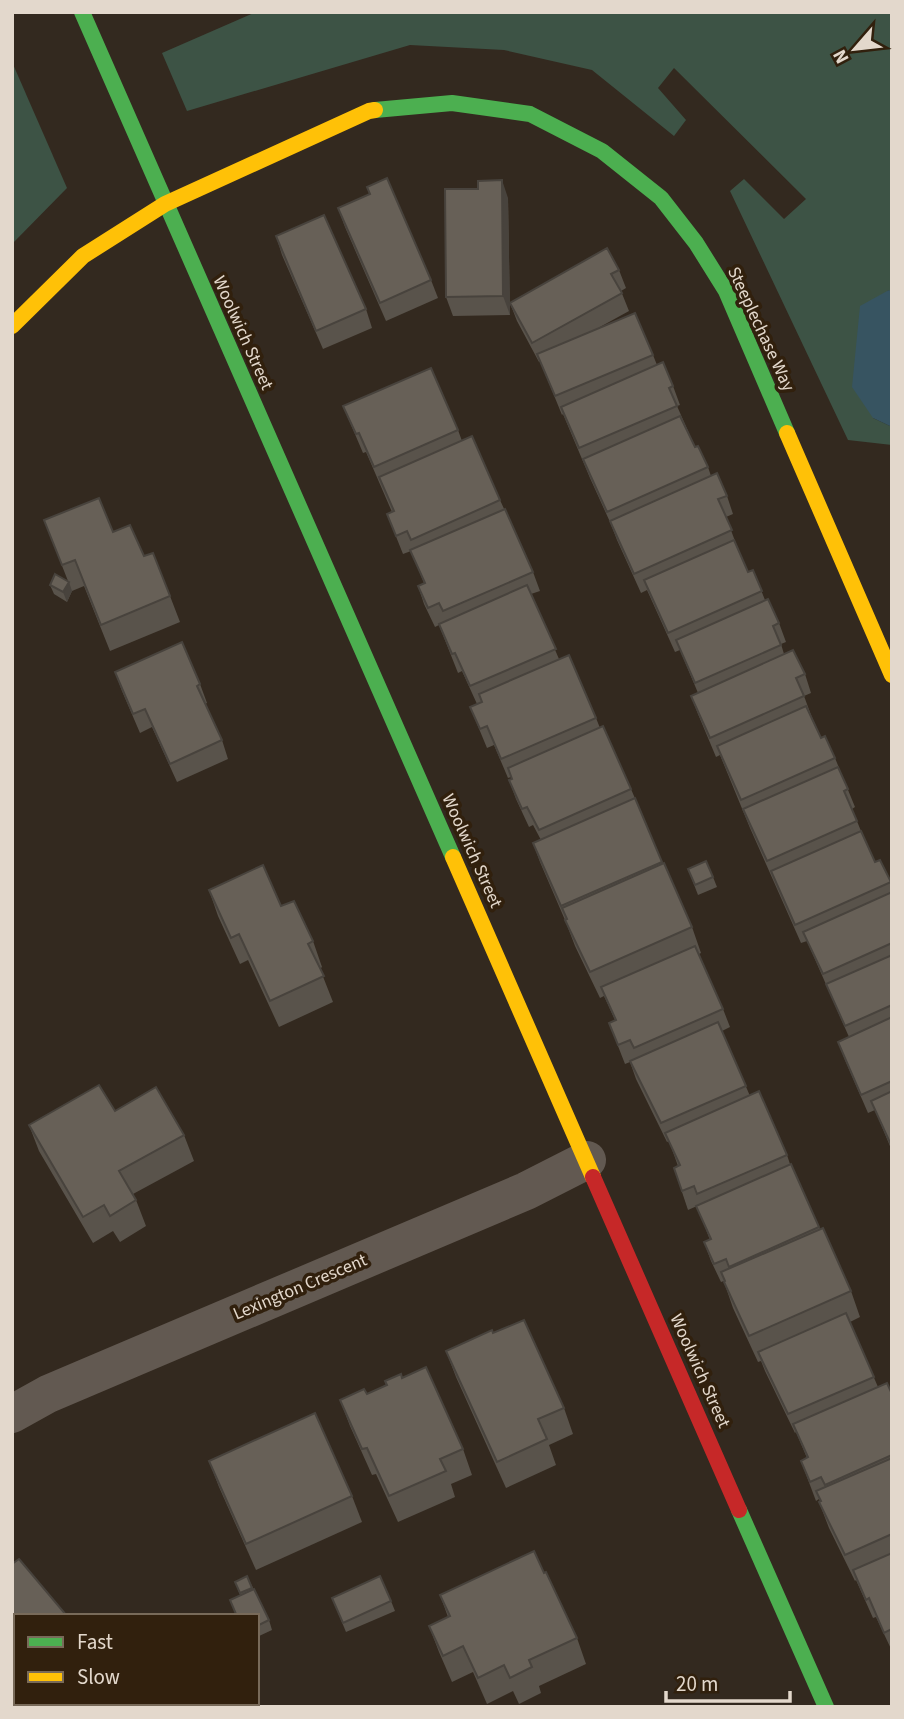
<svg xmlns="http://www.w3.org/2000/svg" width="904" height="1719" viewBox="0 0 904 1719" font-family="'Source Sans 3',sans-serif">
<rect width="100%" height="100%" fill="#33291f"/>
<g fill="#3d5345">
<polygon points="256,12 892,12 892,293 888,290 873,418 892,427 892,445 848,440 730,191 744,179 784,219 806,199 674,68 658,88 686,120 674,136 592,70 504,50 410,45 187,111 162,53"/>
<polygon points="12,62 67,188 12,244"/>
</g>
<polygon fill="#375461" points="889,290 892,293 892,427 873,418 852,387 860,306"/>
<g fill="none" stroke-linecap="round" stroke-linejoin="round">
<polyline stroke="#625951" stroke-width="38" points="12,1414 48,1394 526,1191 587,1160"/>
<g stroke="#4caf50" stroke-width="16">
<polyline points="82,12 453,857"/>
<polyline points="375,110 452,103 530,114 602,151 661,198 696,243 726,291 787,433"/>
<polyline points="739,1510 826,1707"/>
</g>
<g stroke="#ffc107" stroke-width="16">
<polyline points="12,326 83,256 165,204 369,111 375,110"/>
<polyline points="787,433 892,675"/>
<polyline points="453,857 593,1177"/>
</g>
<polyline stroke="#c62828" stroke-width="16" points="593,1177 739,1510"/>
</g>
<g fill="#59534b">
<polygon points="478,189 508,198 510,315 453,316 446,297"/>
<polygon points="369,194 431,280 438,298 386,321 345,227 338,208"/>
<polygon points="276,236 366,309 372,328 323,349 282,255"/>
<polygon points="619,270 626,288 621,291 629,311 600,327 653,355 657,365 673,386 680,405 677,406 695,447 708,467 711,476 727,496 733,514 726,517 738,549 748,572 753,570 765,600 779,623 786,642 781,644 784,654 805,674 811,693 804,696 811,715 821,738 835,758 855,807 852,809 861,831 875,862 880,860 892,885 892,1151 875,1110 868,1113 845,1060 838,1042 849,1037 807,941 801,943 750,828 720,755 716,757 698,714 691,696 698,693 680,650 675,652 647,590 641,593 617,540 610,522 590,478 563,414 562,415 540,361 539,362 517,321 510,303"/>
<polygon points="343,406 458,430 462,441 500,500 533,572 540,591 531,594 559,659 596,718 600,728 631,789 663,864 692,927 701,953 699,954 723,1009 730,1027 722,1031 750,1096 787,1155 790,1164 791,1164 820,1229 851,1291 860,1317 850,1322 878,1387 892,1394 892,1651 876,1617 873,1618 856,1580 855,1581 829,1528 819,1502 820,1501 819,1499 816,1501 801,1461 807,1458 796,1432 795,1433 765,1371 761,1361 758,1362 733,1308 724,1282 724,1281 721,1282 711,1261 704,1242 710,1240 697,1206 688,1210 674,1168 678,1166 669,1141 667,1142 636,1079 630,1062 625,1064 609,1023 615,1020 604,996 600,998 575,946 565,920 540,862 533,843 541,840 533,825 529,827 516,799 509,780 511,779 511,777 508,778 494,745 487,748 470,707 477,704 462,671 458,673 439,625 435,627 424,604 418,586 424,583 411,551 403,554 387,514 392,512 366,452 363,453"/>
<polygon points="44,520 113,532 144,556 170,596 180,622 110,651 84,586 72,591 67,602 54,594 50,585 68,581"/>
<polygon points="115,672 200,684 207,703 205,704 222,740 228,759 177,782 152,727 140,733 122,691"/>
<polygon points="688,869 713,877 717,887 698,895"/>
<polygon points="209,890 281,906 313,941 322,967 320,969 333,1002 279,1027 248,960 240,964 218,916"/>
<polygon points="115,1111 184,1135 194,1161 133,1194 136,1200 146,1226 120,1242 113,1231 93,1243 39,1151 29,1125"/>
<polygon points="493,1333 564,1408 573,1434 549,1445 556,1465 506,1488 456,1377 446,1351"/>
<polygon points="402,1378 463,1449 472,1475 451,1484 455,1497 398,1522 376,1474 372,1475 350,1426 340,1400 367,1394 386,1385 385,1381"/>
<polygon points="209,1461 352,1496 362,1522 256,1570 219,1487"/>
<polygon points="544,1573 577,1638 586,1664 539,1686 541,1693 519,1704 513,1691 487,1704 473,1672 452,1682 439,1652 429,1626 448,1617 440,1595"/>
<polygon points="247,1576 269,1620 272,1630 257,1637 257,1616 236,1614 240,1595 235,1582"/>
<polygon points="332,1598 391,1601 395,1611 346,1632"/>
</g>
<g fill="#48433d">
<polygon points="502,180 508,198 510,315 503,296"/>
<polygon points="69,582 72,591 67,602 63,592"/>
<polygon points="16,1677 16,1703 25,1703 20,1707 14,1707 12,1703 12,1680"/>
</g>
<g fill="#676057" stroke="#48433d" stroke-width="2">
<polygon points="387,178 431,280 380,303 338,208 370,194 367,187"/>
<polygon points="502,180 503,296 446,297 445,189 478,189 478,181"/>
<polygon points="324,215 366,309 316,331 276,236"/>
<polygon points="607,248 619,270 611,274 622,293 532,343 510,303"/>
<polygon points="635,313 653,355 555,396 537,354"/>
<polygon points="663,362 673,386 669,388 677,406 579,448 561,407"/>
<polygon points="431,368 458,430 374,467 359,433 356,434 343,406"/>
<polygon points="680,416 695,447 698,446 708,467 607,512 583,459"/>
<polygon points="472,436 500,500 411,540 407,531 396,536 387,514 394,511 379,477"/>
<polygon points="717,473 727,496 718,499 732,530 634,574 610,521"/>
<polygon points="99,498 113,532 130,525 144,556 153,553 170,596 101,625 75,560 62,565 44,520"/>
<polygon points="505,509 533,572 443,611 439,603 428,608 418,586 425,583 410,550"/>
<polygon points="734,540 748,572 753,570 762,591 668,633 644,580"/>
<polygon points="55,574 69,582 63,592 50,585"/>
<polygon points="527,585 556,649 470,686 455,653 452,654 439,624"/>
<polygon points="768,599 779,623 773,626 781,645 695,683 676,640"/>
<polygon points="182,642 200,684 197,686 222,740 170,764 145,709 133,714 115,672"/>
<polygon points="793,650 805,674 796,678 804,696 710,738 691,696"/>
<polygon points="569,655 596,718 501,759 487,726 480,729 470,707 482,702 479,694"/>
<polygon points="806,706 821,738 825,736 835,758 741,800 717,746"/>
<polygon points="603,726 631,789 539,830 527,807 522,809 509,780 512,779 508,768"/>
<polygon points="838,767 848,789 844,791 857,821 767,861 743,809"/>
<polygon points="635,798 662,862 561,906 533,843"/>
<polygon points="861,831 875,862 880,860 891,882 795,925 771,871"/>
<polygon points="706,861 713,877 695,885 688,869"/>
<polygon points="664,863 692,927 590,972 565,920 567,919 562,908"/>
<polygon points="263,865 281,906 294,901 313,941 308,944 324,976 270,1001 239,934 231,938 209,890"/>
<polygon points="892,892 892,943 823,974 803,932"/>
<polygon points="695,946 723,1009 634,1048 630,1040 618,1045 609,1023 616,1020 601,987"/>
<polygon points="892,955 892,1005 845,1026 826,984"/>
<polygon points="892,1017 892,1081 861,1095 838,1042"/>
<polygon points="718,1022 746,1086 661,1123 630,1061"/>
<polygon points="99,1085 115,1111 156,1087 184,1135 119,1171 136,1200 110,1216 104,1205 83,1217 29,1125"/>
<polygon points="759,1091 787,1155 697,1194 694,1186 682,1191 674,1168 680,1165 665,1133"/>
<polygon points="892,1091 892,1147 871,1101"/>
<polygon points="791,1164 819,1227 729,1267 726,1259 714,1264 704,1242 711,1239 696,1206"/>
<polygon points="823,1228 851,1291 749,1336 724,1282 725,1281 721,1272"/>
<polygon points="846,1313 874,1377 788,1414 758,1352"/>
<polygon points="524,1320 564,1408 538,1419 547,1439 497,1462 446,1351 492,1330 493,1333"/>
<polygon points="426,1367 463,1449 440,1459 446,1471 389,1496 367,1448 362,1449 340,1400 364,1389 367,1394 387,1385 385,1381 401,1374 402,1378"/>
<polygon points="887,1383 892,1394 892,1455 825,1485 821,1477 810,1482 801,1461 808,1457 793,1424"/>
<polygon points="315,1413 352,1496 246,1544 209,1461"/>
<polygon points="892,1458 892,1534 845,1555 819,1502 821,1501 816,1491"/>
<polygon points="534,1551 544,1573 546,1572 577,1638 529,1660 532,1667 510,1678 504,1665 478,1678 463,1646 443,1656 429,1626 450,1616 440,1595"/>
<polygon points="892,1553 892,1629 884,1633 869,1598 866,1600 853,1570"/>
<polygon points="19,1559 67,1616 16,1616 16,1677 12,1680 12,1564"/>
<polygon points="247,1576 252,1588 240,1593 235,1582"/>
<polygon points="380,1576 391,1601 343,1623 332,1598"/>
<polygon points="254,1589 269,1620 257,1626 257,1616 232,1616 236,1614 230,1600"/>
</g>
<g text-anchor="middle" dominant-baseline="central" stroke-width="7" stroke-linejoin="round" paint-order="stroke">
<g font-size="18" fill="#e3d8cc" stroke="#31200d">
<text transform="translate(761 329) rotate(65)">Steeplechase Way</text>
<text transform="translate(243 333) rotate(66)">Woolwich Street</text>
<text transform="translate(472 851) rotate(66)">Woolwich Street</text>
<text transform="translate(300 1287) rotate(-23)">Lexington Crescent</text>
<text transform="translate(700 1371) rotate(66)">Woolwich Street</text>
</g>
</g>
<rect width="904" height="1719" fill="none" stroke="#e3d8cc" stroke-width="28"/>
<rect x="14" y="1614" width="245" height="91" fill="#31200d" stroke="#786a59" stroke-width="2"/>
<rect x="28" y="1637" width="35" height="10" fill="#4caf50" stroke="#786a59" stroke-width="2"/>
<text x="77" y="1649" font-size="21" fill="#e3d8cc">Fast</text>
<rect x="28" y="1672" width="35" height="10" fill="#ffc107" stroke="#786a59" stroke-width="2"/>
<text x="77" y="1684" font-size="21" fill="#e3d8cc">Slow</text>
<g transform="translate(855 49) rotate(242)" stroke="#31200d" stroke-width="5" paint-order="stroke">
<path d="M0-5L12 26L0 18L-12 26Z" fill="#e3d8cc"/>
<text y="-10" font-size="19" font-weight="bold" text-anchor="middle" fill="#e3d8cc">N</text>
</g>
<path d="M666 1691v10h124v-10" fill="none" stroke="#e3d8cc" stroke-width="3.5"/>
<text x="676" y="1691" font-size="21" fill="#e3d8cc" stroke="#31200d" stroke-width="5" paint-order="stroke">20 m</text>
</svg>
